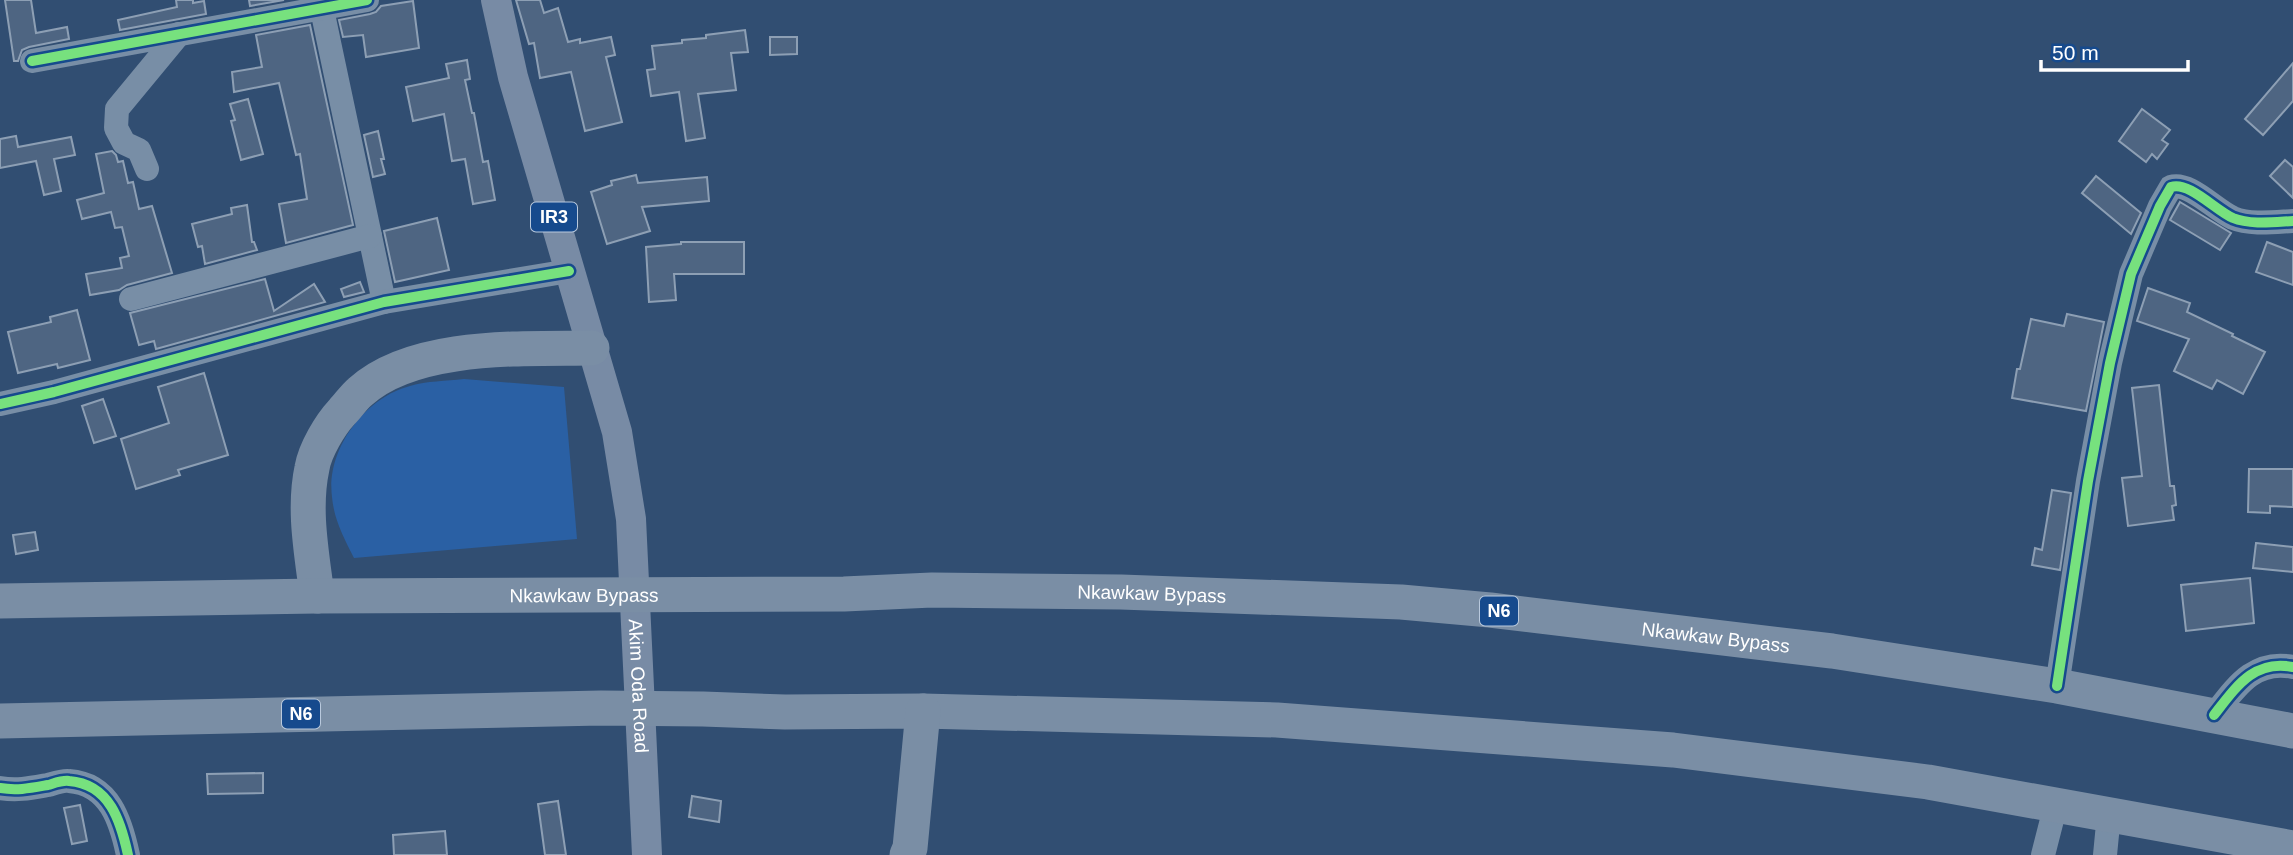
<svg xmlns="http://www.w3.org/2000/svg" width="2293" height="855" viewBox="0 0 2293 855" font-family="Arial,sans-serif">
<rect width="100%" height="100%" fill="#314e72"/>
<path fill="#2a60a4" d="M 464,379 L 564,387 L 577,539 L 354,558 C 344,538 334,520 332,497 C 326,450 364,398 410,386 C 427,381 446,381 464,379 Z"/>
<g fill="#4e6582" stroke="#8d9fb4" stroke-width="2">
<polygon points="5,0 31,0 36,33 67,27 69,39 29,47 22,50 18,61 14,61"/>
<polygon points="176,0 193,0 193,3 204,1 206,14 120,30 118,20 177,7"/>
<polygon points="249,0 284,0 250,6"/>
<polygon points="516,0 540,0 544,13 558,8 568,42 580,39 580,43 611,37 615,55 606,57 622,122 585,131 571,72 540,78 534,43 529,44"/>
<polygon points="413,1 419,48 366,57 363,35 343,37 339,20 370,14 376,12 381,6"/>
<polygon points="310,25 353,225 286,243 279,204 307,199 300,154 296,155 279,83 234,92 232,72 262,67 256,35"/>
<polygon points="745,30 748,52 731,53 736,90 698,94 705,138 686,141 679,92 651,96 647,70 655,69 652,46 682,43 682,40 706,38 706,35"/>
<polygon points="770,37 797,37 797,54 770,55"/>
<polygon points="467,60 470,79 465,80 472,113 474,113 483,162 488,161 495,200 473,204 465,159 452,161 444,114 413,121 406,87 449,78 446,64"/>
<polygon points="2293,63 2293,101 2263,135 2245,119"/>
<polygon points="248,99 263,154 241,160 231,121 235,120 230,104"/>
<polygon points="2142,109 2170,130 2162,140 2168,144 2157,159 2152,154 2146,162 2119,141"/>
<polygon points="378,131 384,159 381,159 385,174 373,177 364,135"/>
<polygon points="16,136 18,147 71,137 75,155 54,159 61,191 44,195 36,161 0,168 0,139"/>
<polygon points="112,151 116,155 118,162 123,161 128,183 133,182 139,209 152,206 172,273 127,285 119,290 90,295 86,274 122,268 120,258 129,256 122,227 115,228 111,212 82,219 77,200 104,193 96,154"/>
<polygon points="2285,160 2293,167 2293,198 2270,176"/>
<polygon points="636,175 638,183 707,177 709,201 642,207 650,231 607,244 591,192 612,185 611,181"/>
<polygon points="2096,176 2141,213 2131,234 2082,193"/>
<polygon points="2180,202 2231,233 2220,250 2170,220"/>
<polygon points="247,205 252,242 254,242 257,250 205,264 202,246 198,247 192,224 232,214 231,208"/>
<polygon points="437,218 449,270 395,282 384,231"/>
<polygon points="681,242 744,242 744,274 674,274 676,300 649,302 646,247 681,244"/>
<polygon points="2267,242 2293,252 2293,285 2256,272"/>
<polygon points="265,279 274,311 314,284 325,302 156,349 154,341 139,345 130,313"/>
<polygon points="360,282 364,292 344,297 341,289"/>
<polygon points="2148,288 2190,303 2187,312 2233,334 2232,336 2265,352 2243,394 2217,380 2212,389 2174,371 2189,339 2137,321"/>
<polygon points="77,310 90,360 58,368 57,364 18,373 8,332 51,322 50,317"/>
<polygon points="2067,314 2104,322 2086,411 2012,398 2017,369 2020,369 2031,319 2064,326"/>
<polygon points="204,373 228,455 178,470 180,475 136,489 121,439 169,423 158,387"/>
<polygon points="2159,385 2170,486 2174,486 2176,505 2172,506 2174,520 2128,526 2122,478 2142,476 2132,388"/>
<polygon points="103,399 116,436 94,443 82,406"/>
<polygon points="2249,469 2293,469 2293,507 2270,506 2270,513 2248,512"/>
<polygon points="2052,490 2071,493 2060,570 2032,565 2035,548 2042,550"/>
<polygon points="35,532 38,550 16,554 13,535"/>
<polygon points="2256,543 2293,547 2293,572 2253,568"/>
<polygon points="2250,578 2254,623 2186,631 2181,585"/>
<polygon points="263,773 263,793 208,794 207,774"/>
<polygon points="692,796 721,801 719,822 689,817"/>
<polygon points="558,801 566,855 545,855 538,804"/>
<polygon points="80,805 87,841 72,844 64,808"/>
<polygon points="445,831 447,855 394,855 393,835"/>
</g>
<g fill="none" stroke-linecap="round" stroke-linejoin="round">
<g stroke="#788ea6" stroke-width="24">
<polyline points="320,0 384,302"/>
<polyline points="32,61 367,0"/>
<polyline points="147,169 139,150 124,143 116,128 117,109 179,34"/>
<polyline points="131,299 370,236"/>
<polyline points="0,404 54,392 384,302 569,271"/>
<path d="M 2057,686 L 2088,481 L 2110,363 L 2131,274 L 2160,206 L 2171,187 C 2189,181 2215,210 2233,218 C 2250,225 2274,222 2293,221"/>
<path d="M 2214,715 C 2236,687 2254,659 2293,667"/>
<path d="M 0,788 C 17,791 31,788 48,785 C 55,783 63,780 69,781 C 110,784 121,822 128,855"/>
<polyline points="2043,855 2056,804"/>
<polyline points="2105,855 2109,814"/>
</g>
<path stroke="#788ba5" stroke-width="30" id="s1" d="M 496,0 L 513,77 L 617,432 L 631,519 L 647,855"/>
<g stroke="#7a8ea5" stroke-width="35">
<path d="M 317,596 C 312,554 303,510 312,468 C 315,450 330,425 342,412 C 348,406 353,398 360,392 C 414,343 523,349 592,348"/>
<path id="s2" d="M 0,601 L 317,596 L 844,594 L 932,590 L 1121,592 L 1401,602 L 1490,610 L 1832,651 L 2057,686 L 2293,731"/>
<polyline points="0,721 601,708 703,709 785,712 923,711 1277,720 1673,750 1928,782 2293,848"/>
<polyline points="907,855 910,848 923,711"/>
</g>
<g stroke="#164a8d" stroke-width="15">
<g id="cycleway">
<polyline points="32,61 367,0"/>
<polyline points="0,404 54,392 384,302 569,271"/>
<path d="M 2057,686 L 2088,481 L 2110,363 L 2131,274 L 2160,206 L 2171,187 C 2189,181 2215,210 2233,218 C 2250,225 2274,222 2293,221"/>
<path d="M 2214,715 C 2236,687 2254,659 2293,667"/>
<path d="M 0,788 C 17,791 31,788 48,785 C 55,783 63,780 69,781 C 110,784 121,822 128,855"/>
</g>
</g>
<use href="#cycleway" stroke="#77e17e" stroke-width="10"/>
</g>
<g text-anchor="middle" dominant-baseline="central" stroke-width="5" stroke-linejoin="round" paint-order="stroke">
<g fill="#164a8d" stroke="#b9c9dd" stroke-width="2">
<rect x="531" y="202.5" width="46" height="29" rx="5"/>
<rect x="1480" y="596.5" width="38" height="29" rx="5"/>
<rect x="282" y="699.5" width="38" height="29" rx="5"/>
</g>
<g font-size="18" font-weight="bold" fill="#fff">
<text x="554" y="217">IR3</text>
<text x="1499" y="611">N6</text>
<text x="301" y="714">N6</text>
</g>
<g font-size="19" fill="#fff" stroke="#164a8d">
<text stroke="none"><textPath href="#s2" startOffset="1152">Nkawkaw Bypass</textPath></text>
<text stroke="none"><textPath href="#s2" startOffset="584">Nkawkaw Bypass</textPath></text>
<text stroke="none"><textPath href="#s2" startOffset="1718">Nkawkaw Bypass</textPath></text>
<text stroke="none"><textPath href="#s1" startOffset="704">Akim Oda Road</textPath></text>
</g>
</g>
<path d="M2041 60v10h147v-10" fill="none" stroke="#ffffff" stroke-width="3.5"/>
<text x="2052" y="60" font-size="21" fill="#ffffff" stroke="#164a8d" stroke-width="5" paint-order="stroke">50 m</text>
</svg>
